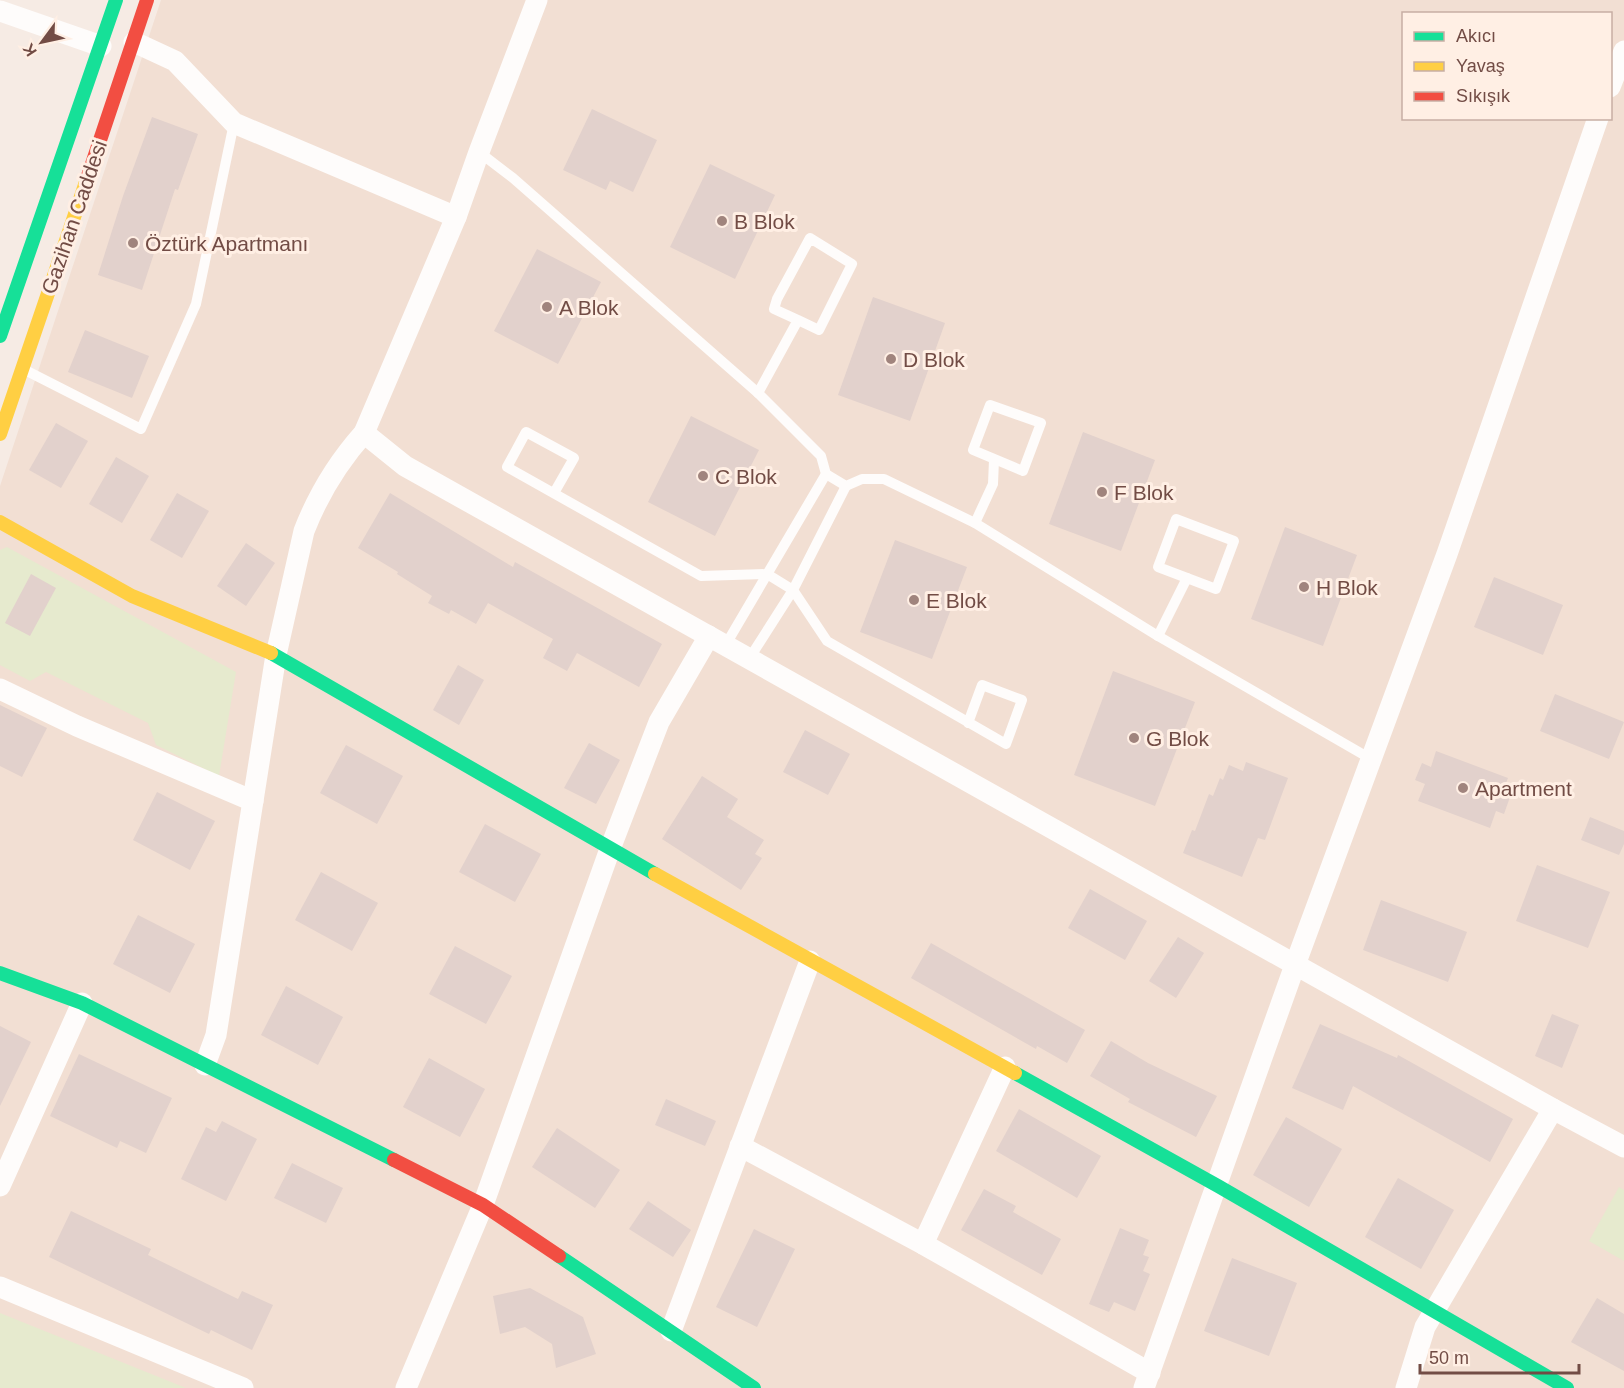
<svg xmlns="http://www.w3.org/2000/svg" width="1624" height="1388" viewBox="0 0 1624 1388" font-family="Arial,sans-serif">
<rect width="100%" height="100%" fill="#f6ebe4"/>
<path fill="#f2dfd3" fill-rule="evenodd" d="M 161,0 L 1624,0 L 1624,1388 L 0,1388 L 0,486 ZM 1404,14 L 1610,14 L 1610,118 L 1404,118 Z"/>
<g fill="#e6eace">
<polygon points="7,547 236,672 219,776 156,745 148,723 46,672 30,681 0,665 0,550"/>
<polygon points="1619,1187 1624,1190 1624,1261 1589,1241"/>
<polygon points="0,1313 186,1388 0,1388"/>
</g>
<g fill="#e2d1cc">
<polygon points="592,109 657,140 633,192 610,181 606,190 563,170"/>
<polygon points="152,117 198,134 178,190 175,189 142,290 98,275 123,196"/>
<polygon points="710,164 775,195 735,279 670,247"/>
<polygon points="537,249 601,282 558,364 494,331"/>
<polygon points="873,297 945,323 910,421 838,395"/>
<polygon points="85,330 149,356 132,398 68,372"/>
<polygon points="691,416 759,450 715,536 648,502"/>
<polygon points="56,423 88,441 61,488 29,470"/>
<polygon points="1083,432 1155,460 1121,551 1049,524"/>
<polygon points="116,457 149,476 122,523 89,504"/>
<polygon points="177,493 209,511 182,558 150,540"/>
<polygon points="390,493 513,567 515,562 662,644 639,687 577,653 567,671 543,658 553,639 488,603 476,624 451,610 449,614 428,603 432,596 397,574 398,572 358,548"/>
<polygon points="1285,527 1357,555 1323,646 1251,619"/>
<polygon points="895,540 967,567 932,659 860,632"/>
<polygon points="246,543 275,563 246,606 217,586"/>
<polygon points="31,574 56,588 30,636 5,623"/>
<polygon points="1494,577 1563,605 1543,655 1474,627"/>
<polygon points="458,665 484,680 459,725 433,710"/>
<polygon points="1113,671 1195,702 1155,806 1074,775"/>
<polygon points="1555,694 1624,722 1609,759 1540,731"/>
<polygon points="0,705 47,728 22,777 0,766"/>
<polygon points="805,730 850,754 828,795 783,772"/>
<polygon points="589,743 620,760 596,804 564,788"/>
<polygon points="346,745 403,776 377,824 320,793"/>
<polygon points="1436,751 1508,778 1502,793 1510,797 1504,814 1496,811 1490,828 1418,801 1425,784 1415,780 1422,763 1431,767"/>
<polygon points="1246,762 1288,778 1265,840 1258,838 1242,877 1183,853 1192,830 1195,831 1209,794 1213,796 1220,778 1223,780 1229,765 1243,771"/>
<polygon points="702,776 738,799 727,817 764,840 755,854 762,858 741,890 662,839"/>
<polygon points="157,792 215,821 190,870 133,840"/>
<polygon points="1590,817 1624,831 1624,844 1619,855 1581,840"/>
<polygon points="485,824 541,854 515,902 459,872"/>
<polygon points="1537,865 1610,892 1588,948 1516,921"/>
<polygon points="321,872 378,903 352,951 295,920"/>
<polygon points="1090,889 1147,921 1125,960 1068,928"/>
<polygon points="1381,900 1467,932 1448,982 1363,950"/>
<polygon points="138,915 195,944 170,993 113,964"/>
<polygon points="1178,937 1204,953 1176,998 1149,981"/>
<polygon points="931,943 1085,1030 1067,1063 1037,1046 1036,1049 911,978"/>
<polygon points="455,946 512,976 486,1024 429,994"/>
<polygon points="286,986 343,1017 318,1065 261,1035"/>
<polygon points="1552,1014 1579,1025 1562,1068 1535,1056"/>
<polygon points="1320,1024 1397,1058 1398,1055 1513,1119 1490,1162 1353,1086 1343,1110 1292,1088"/>
<polygon points="0,1026 31,1042 0,1106"/>
<polygon points="1111,1041 1148,1063 1217,1096 1196,1137 1128,1102 1130,1099 1090,1076"/>
<polygon points="79,1054 172,1098 146,1153 120,1141 117,1148 50,1116"/>
<polygon points="429,1058 485,1089 460,1137 403,1107"/>
<polygon points="666,1099 716,1121 705,1146 655,1125"/>
<polygon points="1019,1109 1101,1156 1077,1198 996,1151"/>
<polygon points="1286,1117 1342,1149 1309,1207 1253,1175"/>
<polygon points="222,1121 257,1139 226,1201 181,1179 206,1127 216,1132"/>
<polygon points="557,1128 620,1170 595,1208 532,1167"/>
<polygon points="292,1163 343,1188 326,1223 274,1198"/>
<polygon points="1398,1178 1454,1210 1421,1269 1365,1237"/>
<polygon points="984,1189 1016,1206 1013,1212 1061,1239 1042,1275 961,1230"/>
<polygon points="648,1201 691,1230 673,1257 629,1229"/>
<polygon points="71,1211 151,1249 148,1255 238,1299 242,1291 273,1305 252,1350 211,1330 209,1334 49,1257"/>
<polygon points="1120,1228 1149,1240 1143,1255 1149,1257 1143,1271 1150,1274 1135,1311 1114,1302 1109,1312 1089,1304"/>
<polygon points="754,1229 795,1249 757,1327 716,1307"/>
<polygon points="1232,1258 1297,1283 1269,1356 1204,1331"/>
<polygon points="530,1288 583,1317 596,1354 556,1368 552,1344 525,1327 500,1334 493,1296"/>
<polygon points="1597,1298 1624,1314 1624,1371 1571,1342"/>
</g>
<g fill="none" stroke-linecap="round" stroke-linejoin="round">
<g stroke="#fefcfb" stroke-width="10">
<polyline points="479,152 513,178 758,393 821,456 826,474 846,486 862,479 884,479 975,523 1158,636 1371,759"/>
<polyline points="25,370 141,429 196,304 234,123"/>
<polyline points="758,393 798,320 774,309 777,299 810,238 852,264 819,330 798,320"/>
<polygon points="990,405 1041,423 1023,471 973,450"/>
<polyline points="554,493 574,458 526,432 507,467 701,576 767,574 793,590 827,641 1006,744 1022,700 982,685 968,723"/>
<polygon points="1176,519 1234,541 1216,589 1158,567"/>
<polyline points="975,523 993,484 994,460"/>
<polyline points="1158,636 1187,578"/>
<polyline points="725,646 826,474"/>
<polyline points="749,659 793,590 846,486"/>
</g>
<g stroke="#fefcfb" stroke-width="21">
<polyline points="0,11 101,46"/>
<polyline points="134,42 175,61 234,123 456,217"/>
<polyline points="1610,87 1624,51"/>
<polyline points="364,433 405,466 1553,1109"/>
<polyline points="0,689 77,726 253,801"/>
<path d="M 205,1065 L 216,1035 L 276,655 L 304,531 C 318,495 339,461 364,433 L 456,217 L 479,152 L 537,0"/>
<polyline points="740,1146 923,1244 1150,1373"/>
<polyline points="0,1186 82,1003"/>
<polyline points="923,1244 1005,1067"/>
<polyline points="0,1287 243,1388"/>
<polyline points="671,1331 810,961"/>
<polyline points="406,1388 483,1205 610,849 659,722 709,636"/>
<polyline points="1144,1388 1295,965 1447,554 1598,118"/>
<polyline points="1406,1388 1425,1327 1553,1109 1624,1147"/>
</g>
<g stroke="#16e098" stroke-width="14">
<polyline points="0,336 116,0"/>
<polyline points="271,653 655,874"/>
<polyline points="0,973 82,1003 394,1160"/>
<polyline points="1015,1073 1218,1186 1567,1388"/>
<polyline points="559,1256 754,1388"/>
</g>
<g stroke="#ffcf43" stroke-width="14">
<polyline points="0,434 87,179"/>
<polyline points="0,522 132,596 271,653"/>
<polyline points="655,874 1015,1073"/>
</g>
<g stroke="#f24e42" stroke-width="14">
<polyline points="87,179 147,0"/>
<polyline points="394,1160 483,1205 559,1256"/>
</g>
</g>
<g fill="#a0847d" stroke="#ffefe4" stroke-width="2">
<circle cx="722" cy="221" r="6"/>
<circle cx="133" cy="243" r="6"/>
<circle cx="547" cy="307" r="6"/>
<circle cx="891" cy="359" r="6"/>
<circle cx="703" cy="476" r="6"/>
<circle cx="1102" cy="492" r="6"/>
<circle cx="1304" cy="587" r="6"/>
<circle cx="914" cy="600" r="6"/>
<circle cx="1134" cy="738" r="6"/>
<circle cx="1463" cy="788" r="6"/>
</g>
<g text-anchor="middle" dominant-baseline="central" stroke-width="6" stroke-linejoin="round" paint-order="stroke">
<g font-size="21" fill="#724c45" stroke="#ffefe4">
<text transform="translate(74 217) rotate(-71)">Gazihan Caddesi</text>
</g>
<g font-size="21" fill="#724c45" stroke="#ffefe4" text-anchor="start">
<text x="734" y="221">B Blok</text>
<text x="145" y="243">Öztürk Apartmanı</text>
<text x="559" y="307">A Blok</text>
<text x="903" y="359">D Blok</text>
<text x="715" y="476">C Blok</text>
<text x="1114" y="492">F Blok</text>
<text x="1316" y="587">H Blok</text>
<text x="926" y="600">E Blok</text>
<text x="1146" y="738">G Blok</text>
<text x="1475" y="788">Apartment</text>
</g>
</g>
<rect x="1402" y="12" width="210" height="108" fill="#ffefe4" stroke="#c7aea4" stroke-width="1.5"/>
<rect x="1414" y="32" width="30" height="9" fill="#16e098" stroke="#c7aea4" stroke-width="1.5"/>
<text x="1456" y="42" font-size="18" fill="#724c45">Akıcı</text>
<rect x="1414" y="62" width="30" height="9" fill="#ffcf43" stroke="#c7aea4" stroke-width="1.5"/>
<text x="1456" y="72" font-size="18" fill="#724c45">Yavaş</text>
<rect x="1414" y="92" width="30" height="9" fill="#f24e42" stroke="#c7aea4" stroke-width="1.5"/>
<text x="1456" y="102" font-size="18" fill="#724c45">Sıkışık</text>
<g transform="translate(42 42) rotate(237)" stroke="#ffefe4" stroke-width="4.5" paint-order="stroke">
<path d="M0-4.5L10 22L0 15L-10 22Z" fill="#724c45"/>
<text y="-9" font-size="16" font-weight="bold" text-anchor="middle" fill="#724c45">K</text>
</g>
<path d="M1420 1364v9h159v-9" fill="none" stroke="#724c45" stroke-width="3"/>
<text x="1429" y="1364" font-size="18" fill="#724c45" stroke="#ffefe4" stroke-width="4.5" paint-order="stroke">50 m</text>
</svg>
